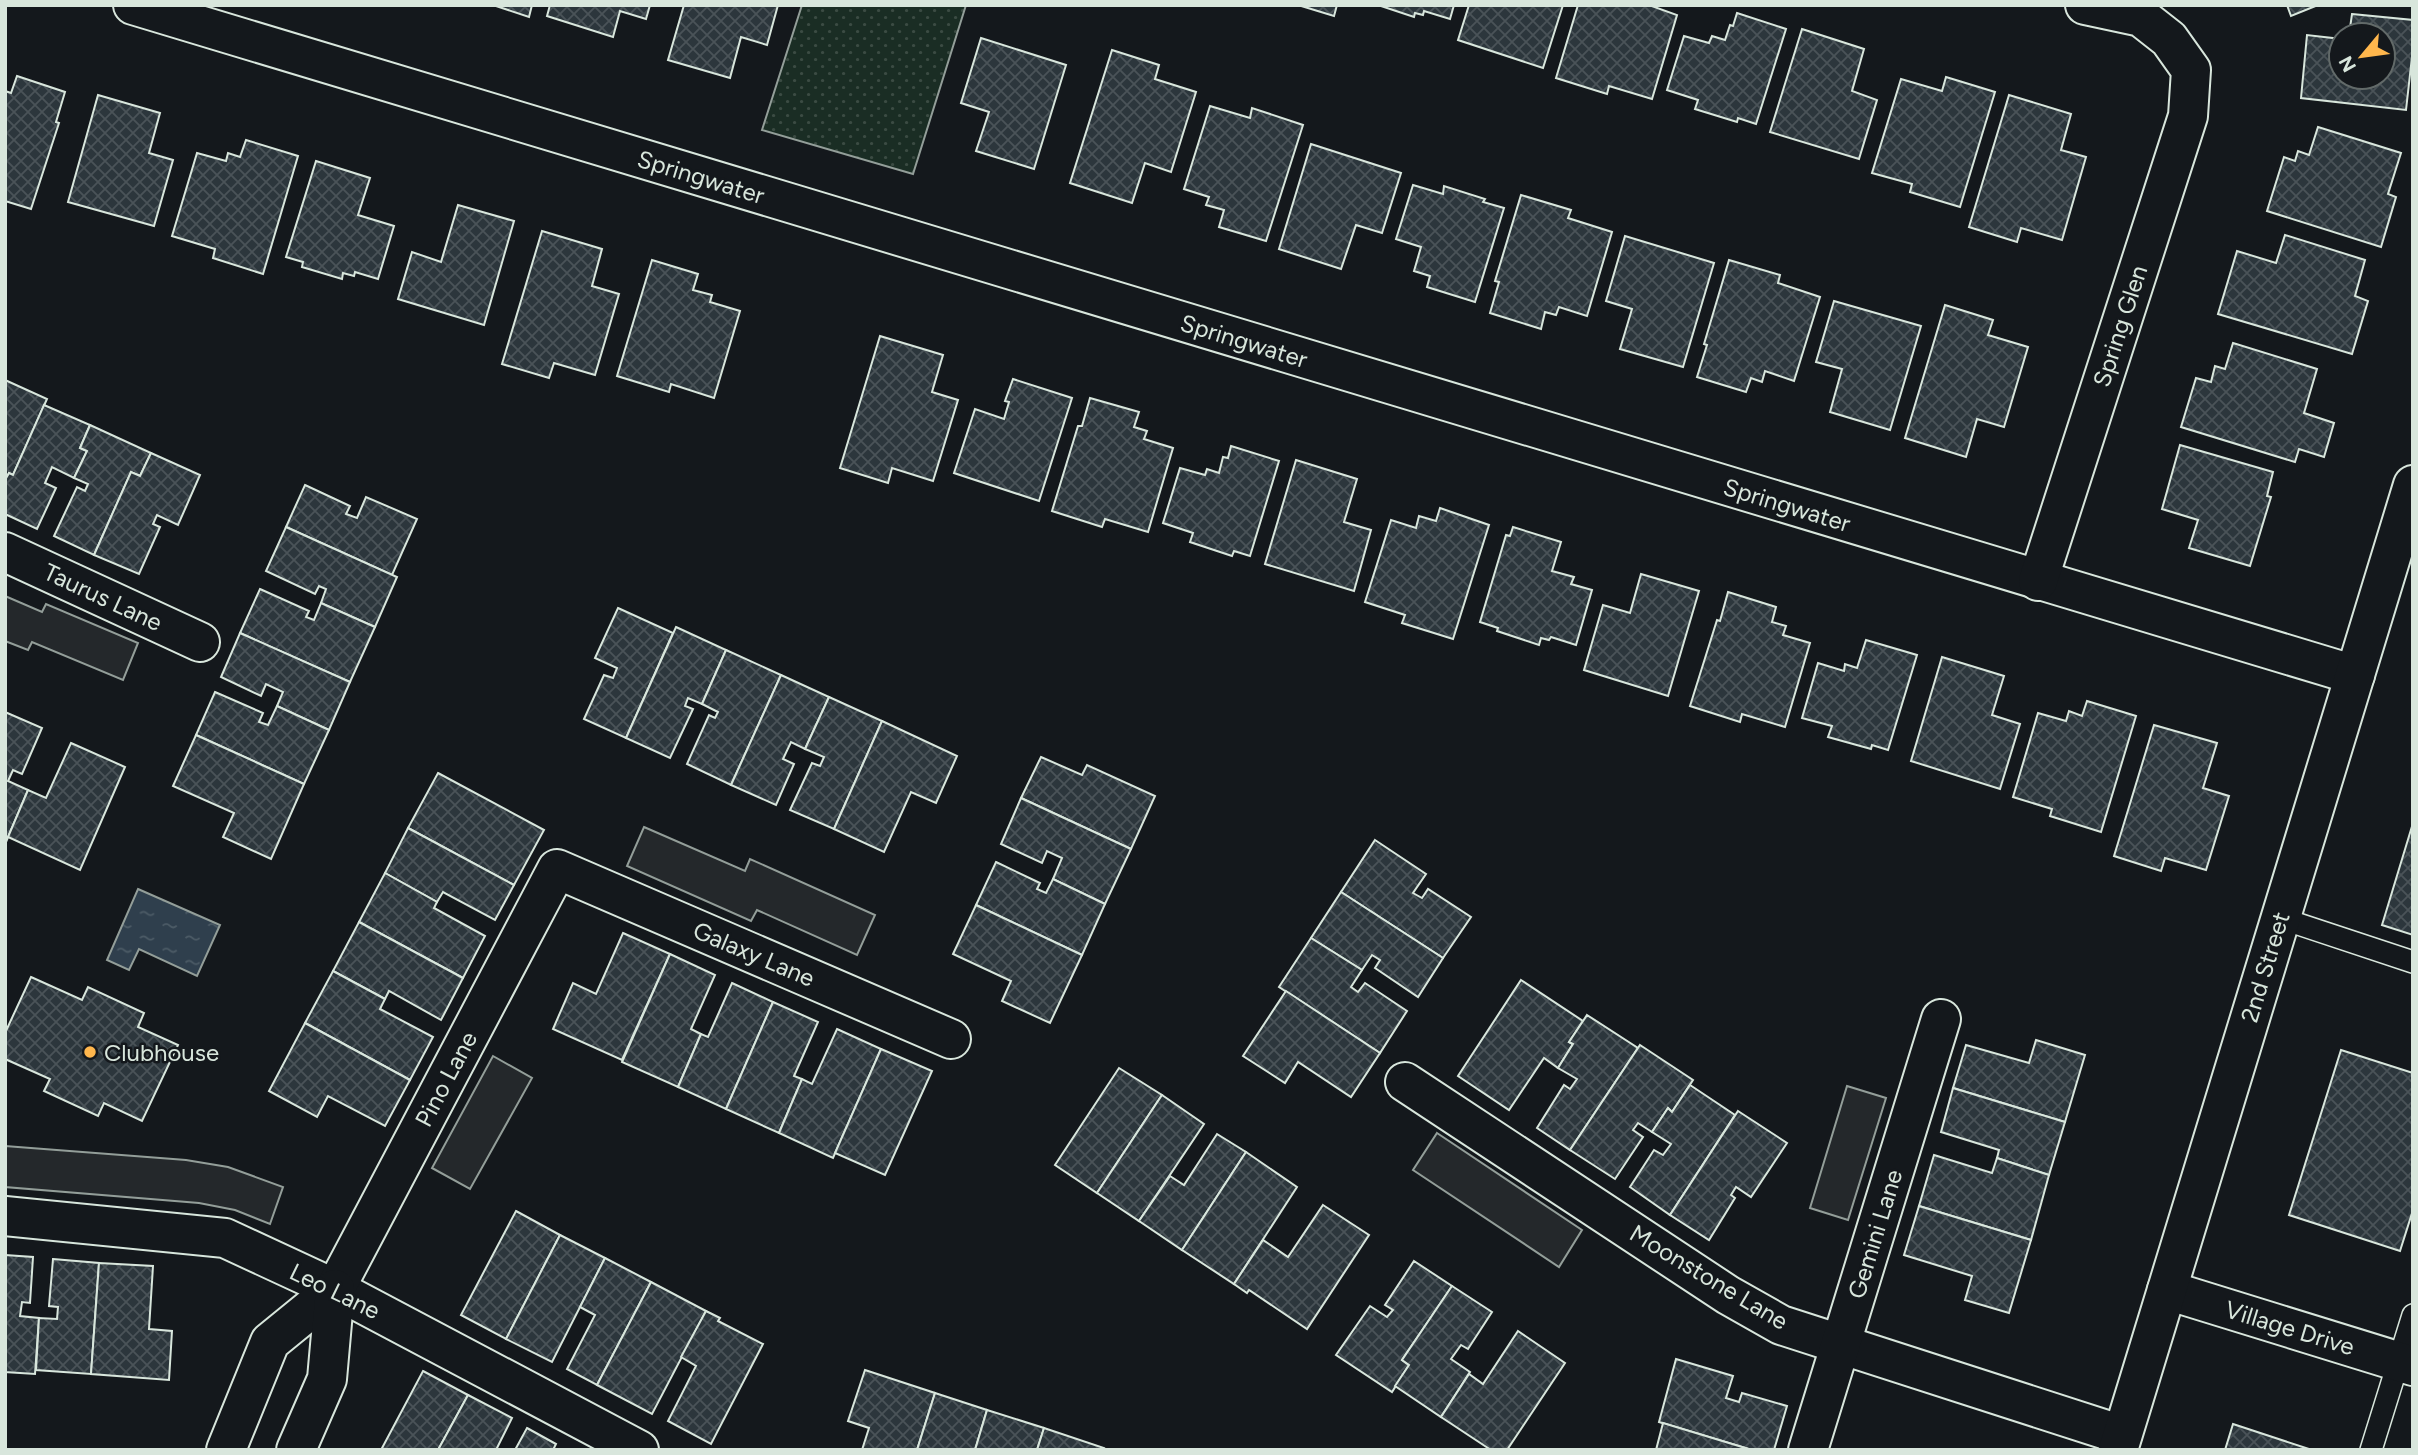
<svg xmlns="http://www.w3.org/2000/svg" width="2418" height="1455" viewBox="0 0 2418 1455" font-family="Figtree,sans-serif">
<defs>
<pattern id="park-dots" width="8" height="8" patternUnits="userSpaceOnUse" patternTransform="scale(1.75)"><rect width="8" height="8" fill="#1a2d24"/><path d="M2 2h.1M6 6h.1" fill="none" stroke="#3b4b43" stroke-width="1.8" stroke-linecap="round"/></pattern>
<pattern id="water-ripples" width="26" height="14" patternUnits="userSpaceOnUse" patternTransform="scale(1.75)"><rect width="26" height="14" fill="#2f3f4d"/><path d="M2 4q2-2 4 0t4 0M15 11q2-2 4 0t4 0" fill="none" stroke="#4c5b66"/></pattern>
<pattern id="building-cross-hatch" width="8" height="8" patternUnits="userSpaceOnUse" patternTransform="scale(1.75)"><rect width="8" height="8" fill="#2c363c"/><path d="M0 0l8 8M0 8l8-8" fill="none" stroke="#4a5358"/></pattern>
</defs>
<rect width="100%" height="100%" fill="#14181c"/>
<polygon fill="url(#park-dots)" stroke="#939e99" stroke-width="2" points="802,5 966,5 913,174 762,130"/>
<g fill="#24282b" stroke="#939e99" stroke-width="2">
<polygon points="5,596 42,612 46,604 138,643 123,680 32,642 28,650 5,641"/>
<polygon points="644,827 745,871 750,859 875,915 857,955 757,910 751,921 627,866"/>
<polygon points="493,1056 532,1078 470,1189 432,1168"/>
<polygon points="1847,1086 1886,1098 1848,1220 1810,1208"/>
<polygon points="1437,1133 1582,1230 1559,1267 1413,1170"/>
<polygon points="5,1146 186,1160 228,1167 283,1187 270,1224 235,1210 199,1203 5,1187"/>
</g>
<polygon fill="url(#water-ripples)" stroke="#939e99" stroke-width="2" points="138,889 220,925 197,976 139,949 129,970 107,960"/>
<g fill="url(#building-cross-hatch)" stroke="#d8e6dc" stroke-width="2">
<polygon points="493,5 532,5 529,17"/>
<polygon points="550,5 650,5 646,19 620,11 613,37 547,16"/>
<polygon points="684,5 778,5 767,45 741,37 730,78 668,60"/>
<polygon points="1298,5 1337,5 1334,16"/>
<polygon points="1378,5 1454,5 1450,19 1424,11 1423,15 1415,13 1414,17"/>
<polygon points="1469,5 1563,5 1543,68 1458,40"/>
<polygon points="1578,5 1649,5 1677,15 1652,99 1609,86 1607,94 1556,78"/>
<polygon points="2287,5 2318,5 2291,16"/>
<polygon points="1737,13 1786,29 1756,124 1738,118 1737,122 1695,109 1698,100 1667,90 1684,36 1709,43 1712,36 1725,40 1730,25 1733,26"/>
<polygon points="2352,14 2413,20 2413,48 2406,110 2301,98 2307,35 2341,39 2341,77 2383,77 2383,35 2349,35"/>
<polygon points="1802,29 1864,49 1852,91 1877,100 1859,159 1770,132"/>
<polygon points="981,38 1066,65 1034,169 976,151 989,112 961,103"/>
<polygon points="1112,50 1159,65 1155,79 1196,92 1171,172 1145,163 1132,203 1070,183"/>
<polygon points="17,76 65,92 56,122 59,123 31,209 5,201 5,91 11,93"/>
<polygon points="1946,77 1995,92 1960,207 1910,192 1912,184 1872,173 1901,79 1942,91"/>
<polygon points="98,95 160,113 149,153 173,160 154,226 68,202"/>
<polygon points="2009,95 2071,114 2061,150 2086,157 2062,240 2021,228 2017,242 1969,227"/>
<polygon points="1210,106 1250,118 1252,108 1303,125 1266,241 1219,227 1224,210 1206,205 1209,197 1184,189"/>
<polygon points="2318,127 2401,153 2388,194 2396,197 2381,247 2267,211 2284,157 2295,161 2298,151 2309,155"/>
<polygon points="246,140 298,156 263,274 213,258 215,249 172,236 197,153 226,161 228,153 240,157"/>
<polygon points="1311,144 1401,173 1382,233 1356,225 1341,269 1279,249"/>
<polygon points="316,161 370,178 358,215 394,226 378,279 355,272 354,276 343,273 342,279 302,267 303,262 286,257"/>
<polygon points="1413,185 1443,194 1444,186 1485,199 1483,202 1504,208 1475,302 1427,287 1430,276 1414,271 1421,247 1396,239"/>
<polygon points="1521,195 1571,210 1568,218 1612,232 1587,316 1559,307 1556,315 1545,312 1541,329 1490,313 1499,282 1495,281"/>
<polygon points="458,205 514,221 484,325 398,299 412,252 441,262"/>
<polygon points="542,231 602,249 592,286 619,294 595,375 554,363 549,378 502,364"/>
<polygon points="2285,235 2365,260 2355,296 2368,301 2352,354 2218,314 2237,251 2276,263"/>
<polygon points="1625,236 1714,263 1683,367 1620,349 1632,309 1606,301"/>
<polygon points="652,260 698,274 693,290 712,295 710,302 740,311 714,398 671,384 669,392 617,376"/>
<polygon points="1729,260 1780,275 1778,283 1820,297 1794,381 1765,371 1762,382 1751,378 1746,392 1697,377 1707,345 1704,344"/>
<polygon points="1834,301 1921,326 1890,430 1830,412 1842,369 1816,362"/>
<polygon points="1945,305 1993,320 1988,335 2028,347 2004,427 1977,419 1966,457 1905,438"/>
<polygon points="880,336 943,355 932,392 958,400 933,481 892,468 888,483 840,468"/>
<polygon points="2233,343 2317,369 2304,413 2334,423 2324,457 2299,449 2295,462 2181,427 2196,378 2211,382 2215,366 2225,369"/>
<polygon points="1013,379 1072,398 1039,501 954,473 975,409 1004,419 1009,402 1005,401"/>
<polygon points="5,380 47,399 13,475 9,473 5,480"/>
<polygon points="1090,398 1139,412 1134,427 1147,431 1144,439 1173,448 1148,532 1105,519 1102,527 1052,511 1078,426 1082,426"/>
<polygon points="44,405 90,425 80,448 87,451 74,478 52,467 45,483 56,488 37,529 5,514 5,480 9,473 13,475"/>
<polygon points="90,425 151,453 140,476 131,472 94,555 54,536 77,487 85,491 88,484 74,478 87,451 80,448"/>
<polygon points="2180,445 2273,472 2267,496 2271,497 2250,566 2189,548 2198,520 2162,509"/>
<polygon points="1231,446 1279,461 1250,556 1234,551 1232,556 1190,542 1193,533 1163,523 1180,468 1205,475 1207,469 1219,473 1223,457 1228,458"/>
<polygon points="151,453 200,475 178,525 157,515 153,524 160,527 139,574 94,555 131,472 140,476"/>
<polygon points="1296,460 1357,479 1344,522 1371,530 1354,591 1265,564"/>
<polygon points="305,485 350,506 346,514 357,518 366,497 417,519 392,575 286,527"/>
<polygon points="1440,508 1489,525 1453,639 1402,623 1405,615 1365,602 1391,520 1416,528 1419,516 1436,521"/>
<polygon points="286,527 397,577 375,627 321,603 326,589 319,586 315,594 266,571"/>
<polygon points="1513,527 1561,542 1552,571 1574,577 1571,584 1592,590 1576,645 1551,637 1549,640 1541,638 1539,645 1497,631 1498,628 1480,622 1506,535 1510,536"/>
<polygon points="1641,574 1699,591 1668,696 1584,670 1603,605 1630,613"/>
<polygon points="260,589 309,611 306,617 314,620 321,603 375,627 350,682 240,633"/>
<polygon points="1728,592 1776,607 1772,622 1786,626 1783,635 1810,643 1785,727 1742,714 1740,722 1690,706 1717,620 1720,621"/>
<polygon points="618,608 673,633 626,738 584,719 604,675 613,678 617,668 595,658"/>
<polygon points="676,627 726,650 702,704 688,698 685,706 693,709 670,758 626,738"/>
<polygon points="240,633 350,682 329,730 277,706 283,692 266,684 261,696 221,677"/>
<polygon points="1866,640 1917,655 1888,750 1872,745 1871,749 1828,737 1832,726 1802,718 1818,663 1844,671 1845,664 1857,668"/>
<polygon points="726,650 781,675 731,785 687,764 709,715 715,718 718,712 702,704"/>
<polygon points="1942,657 2004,676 1992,715 2020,724 2000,789 1911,761"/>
<polygon points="781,675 829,697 805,749 791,742 783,759 794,764 776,805 731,785"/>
<polygon points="215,692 263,713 259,722 268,725 277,706 329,730 304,784 196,735"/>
<polygon points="829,697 882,721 834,829 790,810 812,763 820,766 824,757 805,749"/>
<polygon points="2087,701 2136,716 2101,832 2050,816 2052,809 2013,797 2038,713 2066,721 2069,711 2082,716"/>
<polygon points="5,712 42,728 22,774 13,770 8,781 28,790 6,842"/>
<polygon points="882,721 957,756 936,803 911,792 884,852 834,829"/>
<polygon points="2154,725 2217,743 2203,788 2229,796 2206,870 2165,858 2161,871 2114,856"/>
<polygon points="196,735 304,784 271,859 223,837 234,813 173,786"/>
<polygon points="71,743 125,767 80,870 8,837 28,790 46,798"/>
<polygon points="1041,757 1082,775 1087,765 1155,796 1131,849 1021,798"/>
<polygon points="438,773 544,830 514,885 408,828"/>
<polygon points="1021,798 1131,849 1105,904 1053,879 1062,858 1047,851 1042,863 1001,844"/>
<polygon points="2413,823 2413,935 2382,925"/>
<polygon points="408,828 514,885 495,920 443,892 437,902 385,873"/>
<polygon points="1375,840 1426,874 1413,893 1422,898 1428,889 1471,917 1443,958 1341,892"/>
<polygon points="996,862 1040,883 1037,889 1046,893 1053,879 1105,904 1082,955 976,905"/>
<polygon points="385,873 437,902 434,908 485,936 463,978 359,922"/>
<polygon points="1341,892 1443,958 1418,997 1375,968 1380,960 1372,955 1362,970 1311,938"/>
<polygon points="976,905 1082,955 1050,1023 1002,1001 1011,981 953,954"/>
<polygon points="359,922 463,978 441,1020 389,991 385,999 333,971"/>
<polygon points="623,933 670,954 622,1060 553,1029 573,983 596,994"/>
<polygon points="1311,938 1362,970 1351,987 1358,992 1365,983 1407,1011 1380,1053 1279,987"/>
<polygon points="670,954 715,975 691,1029 701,1034 678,1087 622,1062"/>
<polygon points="333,971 385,999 380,1009 433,1037 410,1080 305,1023"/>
<polygon points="31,977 82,1000 88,987 144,1013 138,1027 178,1045 142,1121 104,1103 98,1116 44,1091 50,1079 5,1059 5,1033"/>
<polygon points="1521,980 1583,1021 1569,1042 1573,1044 1558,1068 1544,1058 1509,1110 1458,1076"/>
<polygon points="732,983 773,1002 726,1109 678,1087 701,1034 708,1037"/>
<polygon points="1286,991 1380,1053 1351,1097 1298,1062 1285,1083 1243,1056"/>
<polygon points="773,1002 818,1022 794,1076 802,1079 779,1133 726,1109"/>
<polygon points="1587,1015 1638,1048 1570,1150 1537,1128 1564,1085 1570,1089 1577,1079 1558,1068 1573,1044 1569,1042"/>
<polygon points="305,1023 410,1080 385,1126 328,1096 317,1117 269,1091"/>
<polygon points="837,1029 881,1049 833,1158 779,1133 802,1079 812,1084"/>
<polygon points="2036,1040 2085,1055 2065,1122 1953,1088 1966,1045 2029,1063"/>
<polygon points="1640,1045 1693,1080 1672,1112 1668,1108 1652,1132 1638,1123 1633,1130 1643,1137 1615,1179 1570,1150"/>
<polygon points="881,1049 932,1071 885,1175 835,1153"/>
<polygon points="2341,1050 2413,1073 2413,1210 2400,1251 2289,1215"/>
<polygon points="1119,1068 1162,1095 1097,1193 1055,1165"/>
<polygon points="1690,1085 1735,1115 1670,1215 1630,1187 1654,1150 1663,1155 1671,1144 1652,1132 1668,1108 1672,1112"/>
<polygon points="1953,1088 2065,1122 2049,1175 1997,1158 1999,1150 1941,1132"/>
<polygon points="1162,1095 1204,1124 1139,1221 1097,1193"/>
<polygon points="1738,1111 1787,1143 1751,1197 1736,1187 1731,1195 1735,1198 1709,1240 1670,1215"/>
<polygon points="1217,1134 1246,1152 1182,1250 1139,1221 1170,1176 1184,1185"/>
<polygon points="1246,1152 1297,1187 1234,1284 1182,1250"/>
<polygon points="1934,1155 1992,1173 1997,1158 2049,1175 2031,1240 1919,1206"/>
<polygon points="1323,1205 1369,1235 1307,1329 1249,1290 1247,1293 1234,1284 1263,1240 1288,1257"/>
<polygon points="1919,1206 2031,1240 2009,1313 1965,1300 1972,1276 1904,1255"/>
<polygon points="516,1211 560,1235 506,1339 461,1315"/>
<polygon points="560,1235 605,1258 552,1362 506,1339"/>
<polygon points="5,1255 33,1257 30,1303 22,1302 20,1316 39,1318 35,1374 5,1372"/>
<polygon points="605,1258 651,1282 597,1385 567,1369 595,1315 580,1307"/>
<polygon points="53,1259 99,1263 91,1374 36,1370 39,1318 57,1319 58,1307 49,1306"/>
<polygon points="1414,1261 1452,1286 1402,1360 1409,1365 1392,1392 1336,1355 1370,1306 1387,1317 1393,1310 1385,1305"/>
<polygon points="99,1263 153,1266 149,1329 172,1331 169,1380 91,1374"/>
<polygon points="651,1282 706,1311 652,1414 597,1385"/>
<polygon points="1452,1286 1492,1312 1468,1349 1461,1345 1451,1359 1470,1372 1441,1417 1395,1386 1409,1365 1402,1360"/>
<polygon points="706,1311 720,1318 718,1321 763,1344 711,1444 668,1421 696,1366 681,1357"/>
<polygon points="1518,1331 1565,1363 1507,1450 1491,1450 1441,1417 1469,1374 1483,1384"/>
<polygon points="1676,1359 1733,1376 1726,1398 1739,1402 1742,1393 1787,1406 1774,1450 1752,1450 1659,1422"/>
<polygon points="865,1370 935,1393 917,1450 862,1450 869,1428 848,1421"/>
<polygon points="423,1371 468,1395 438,1450 381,1450"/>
<polygon points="935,1393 987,1410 975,1450 917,1450"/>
<polygon points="468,1395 512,1418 496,1450 438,1450"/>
<polygon points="987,1410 1044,1428 1037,1450 975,1450"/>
<polygon points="1663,1423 1752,1450 1656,1450"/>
<polygon points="2233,1424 2312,1450 2225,1450"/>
<polygon points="527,1428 556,1444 553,1450 515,1450"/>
<polygon points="1044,1428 1104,1448 1103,1450 1037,1450"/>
</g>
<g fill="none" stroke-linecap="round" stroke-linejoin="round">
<g stroke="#d8e6dc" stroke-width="24">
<g id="service">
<polyline points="2280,918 2413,962"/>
<polyline points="2371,1450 2413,1315"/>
</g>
</g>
<g stroke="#d8e6dc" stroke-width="42">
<g id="minor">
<polyline points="133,5 2355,675"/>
<polyline points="5,552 200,642"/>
<polyline points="2038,581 2188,116 2191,70 2169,39 2141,17 2085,5"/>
<polyline points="1405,1082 1728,1295 1781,1325 2122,1435"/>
<polyline points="5,1216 225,1238 335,1289 639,1450"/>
<polyline points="2167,1290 2413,1366"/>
<polyline points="226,1450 270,1342 335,1289 557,869 951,1039"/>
<polyline points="296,1450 327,1379 335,1289"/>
<polyline points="1808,1450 1941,1019"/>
<polyline points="2118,1450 2413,485"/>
</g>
</g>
<use href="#service" stroke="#14181c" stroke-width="21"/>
<use href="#minor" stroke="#14181c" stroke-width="38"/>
</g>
<circle fill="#ffb74d" stroke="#14181c" stroke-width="2.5" cx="90" cy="1052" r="7"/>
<g text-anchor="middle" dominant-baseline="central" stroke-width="5" stroke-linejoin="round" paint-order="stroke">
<g font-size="24" fill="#d8e6dc" stroke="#14181c">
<text transform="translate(701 177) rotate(17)">Springwater</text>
<text transform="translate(2120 326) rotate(-72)">Spring Glen</text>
<text transform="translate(1244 341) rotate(17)">Springwater</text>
<text transform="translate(1787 505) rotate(17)">Springwater</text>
<text transform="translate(103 597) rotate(25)">Taurus Lane</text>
<text transform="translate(754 954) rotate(23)">Galaxy Lane</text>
<text transform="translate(2265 967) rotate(-73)">2nd Street</text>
<text transform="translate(446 1079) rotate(-62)">Pino Lane</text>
<text transform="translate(1875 1234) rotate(-73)">Gemini Lane</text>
<text transform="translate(1709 1277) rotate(31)">Moonstone Lane</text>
<text transform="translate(335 1291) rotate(26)">Leo Lane</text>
<text transform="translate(2290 1328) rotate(17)">Village Drive</text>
</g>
<g font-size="24" fill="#d8e6dc" stroke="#14181c" text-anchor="start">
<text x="104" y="1052">Clubhouse</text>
</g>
</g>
<rect width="2418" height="1455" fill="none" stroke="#d8e6dc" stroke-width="14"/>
<g transform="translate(2362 56) rotate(241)"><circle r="33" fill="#14181c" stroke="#626a69" stroke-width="2"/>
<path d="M0-5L12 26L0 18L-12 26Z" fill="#ffb74d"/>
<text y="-10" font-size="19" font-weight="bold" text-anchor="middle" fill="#d8e6dc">N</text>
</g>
</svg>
